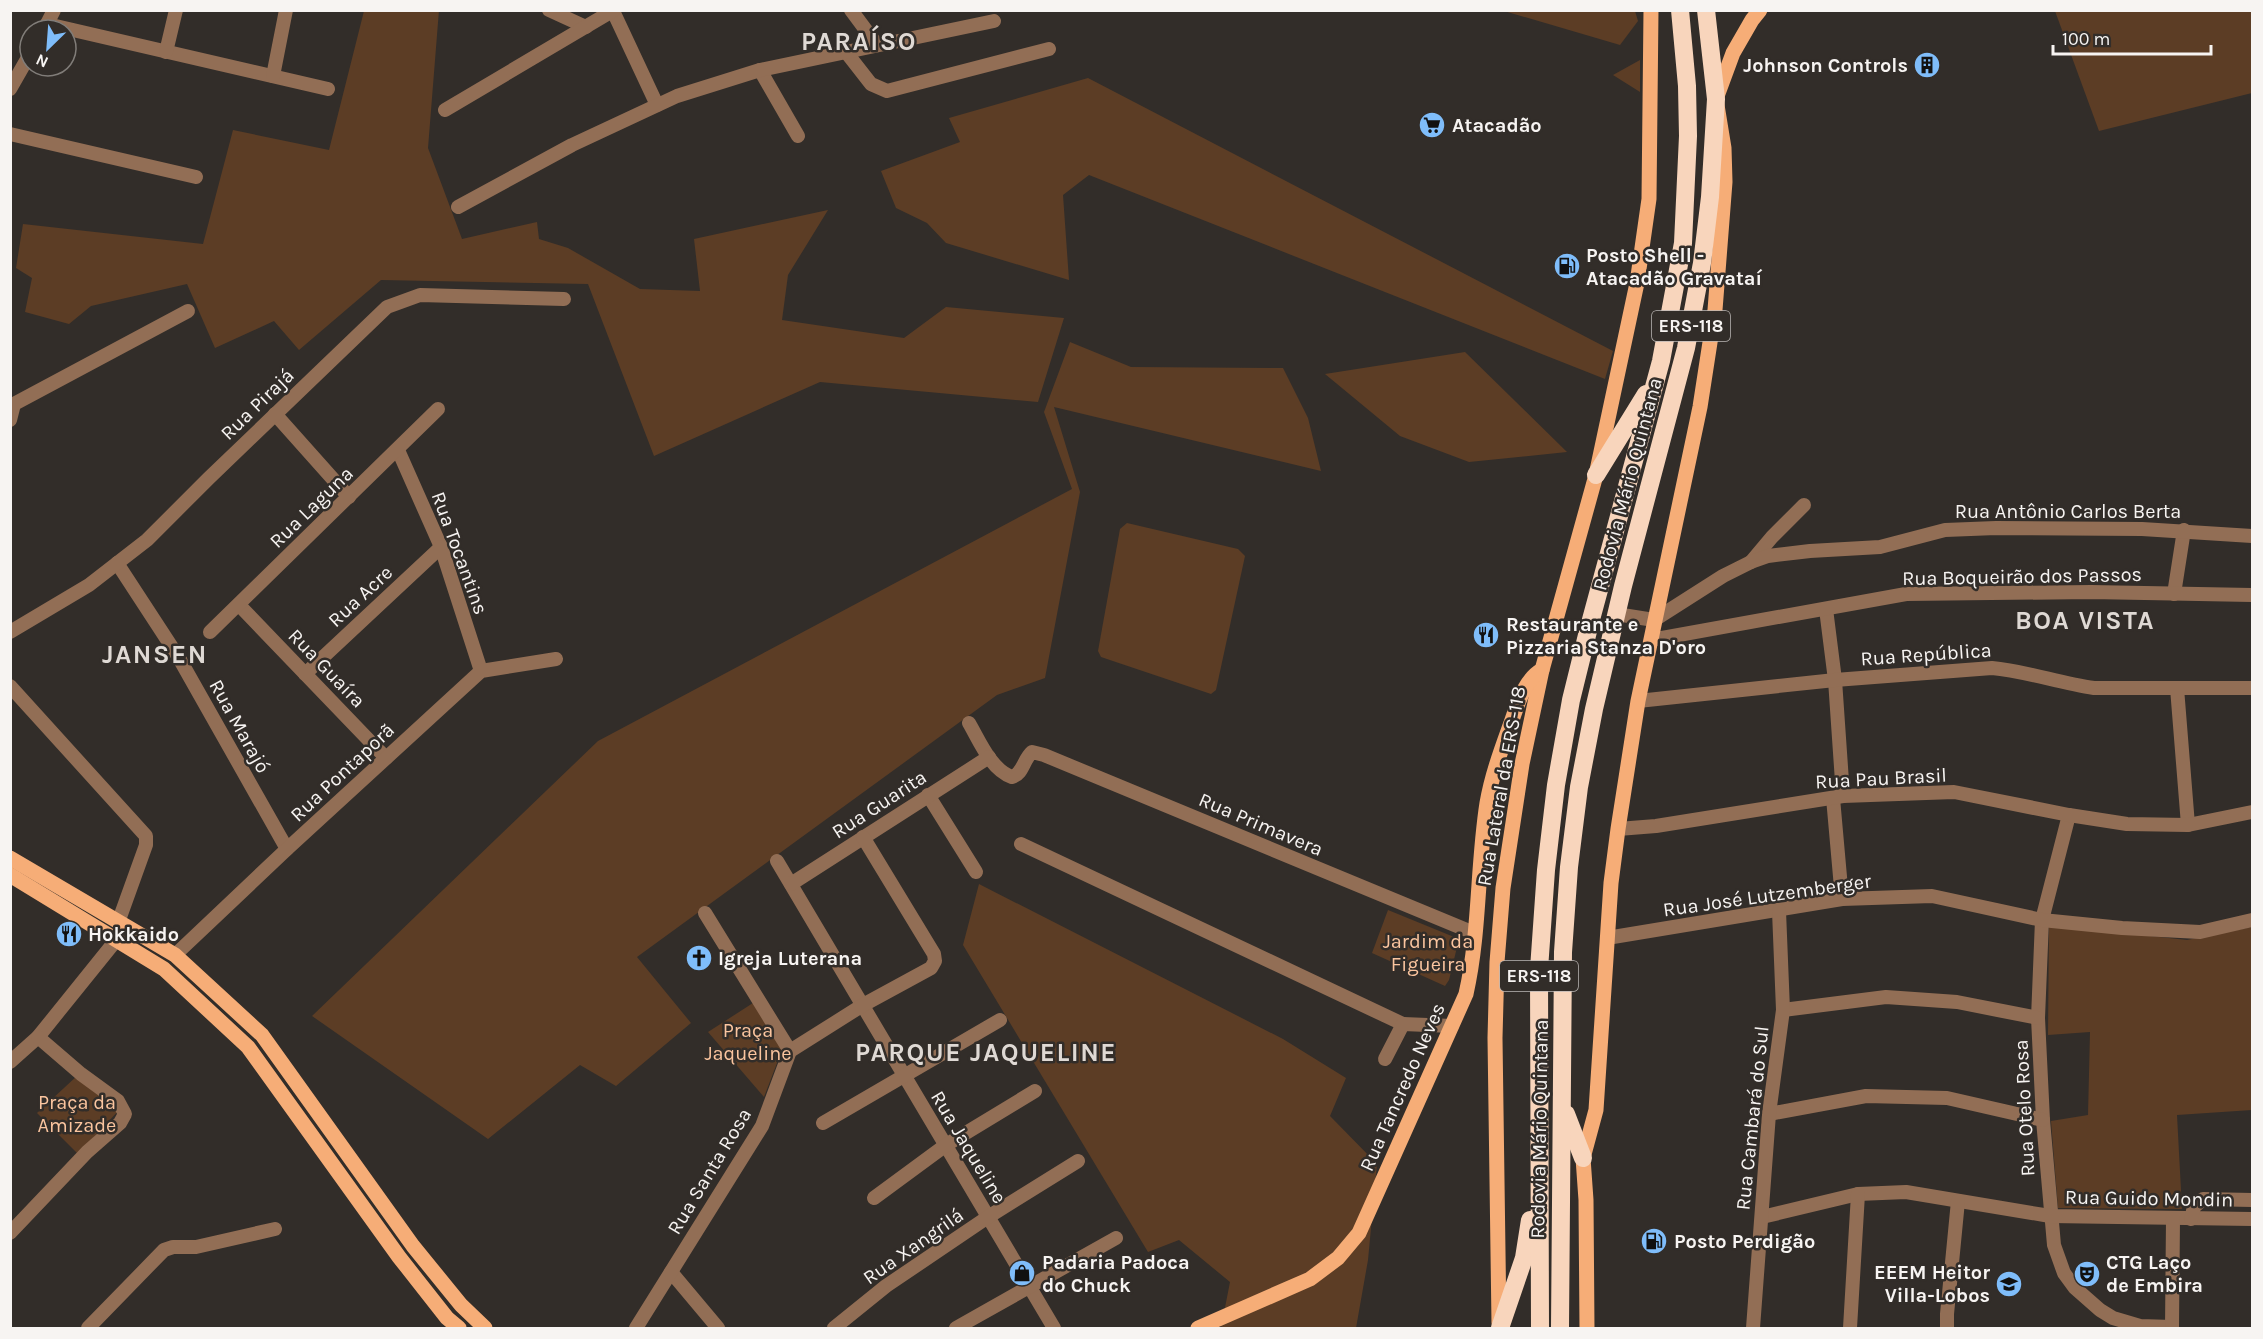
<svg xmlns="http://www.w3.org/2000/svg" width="2263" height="1339" font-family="Karla,sans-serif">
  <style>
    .green { fill: #5c3d25 }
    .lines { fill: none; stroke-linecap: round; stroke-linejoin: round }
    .minor { stroke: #926e55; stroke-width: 14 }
    .major { stroke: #f6ad77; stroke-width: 15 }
    .highway { stroke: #f8d5bc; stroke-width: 18 }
    .labels { text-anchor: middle; stroke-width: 5; stroke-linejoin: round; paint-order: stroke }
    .shield { fill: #322d29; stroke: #bcb8b6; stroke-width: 1.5 }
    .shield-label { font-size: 18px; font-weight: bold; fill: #f7f4f2 }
    .poi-label { font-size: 20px; font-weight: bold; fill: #f7f4f2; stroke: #322d29; text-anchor: start }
    .street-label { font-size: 20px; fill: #f7f4f2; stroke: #322d29 }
    .park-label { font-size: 20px; fill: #fbc59f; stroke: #322d29 }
    .district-label { font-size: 26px; font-weight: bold; letter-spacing: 1.5px; fill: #dfd9d4; stroke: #322d29 }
  </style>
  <rect width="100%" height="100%" fill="#322d29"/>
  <!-- green -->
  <g class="green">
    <polygon points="439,10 428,148 462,239 537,222 539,239 568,248 640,289 700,291 694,239 828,210 788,275 782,320 904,338 946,307 1064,318 1038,402 820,382 654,456 588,284 381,280 299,350 274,321 215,348 187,284 91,306 69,324 25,312 32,278 16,268 23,224 203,244 233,130 329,150 364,11"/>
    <polygon points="1504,11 1635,11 1638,21 1620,45"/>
    <polygon points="2055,11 2252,11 2252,93 2099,131"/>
    <polygon points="1640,60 1640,92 1613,75"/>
    <polygon points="1088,78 1613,351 1605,379 1089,175 1063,195 1069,280 946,243 927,223 896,208 881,171 960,142 949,118"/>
    <polygon points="1070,342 1131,367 1283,368 1308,418 1321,471 1054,407 1080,492 1045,678 997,695 637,957 691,1023 616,1086 580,1065 488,1139 312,1016 598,741 1072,489 1044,412"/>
    <polygon points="1465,352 1567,452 1469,462 1400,436 1325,374"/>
    <polygon points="1127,523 1238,549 1245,556 1216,690 1211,694 1101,657 1098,651 1120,529"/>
    <polygon points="979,884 1283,1039 1346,1078 1330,1116 1377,1164 1368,1260 1356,1328 1221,1328 1230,1282 1179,1240 1148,1252 963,945"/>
    <polygon points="1388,910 1459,939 1449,980 1445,986 1372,953"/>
    <polygon points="2049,925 2187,940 2252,927 2252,1110 2177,1115 2182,1209 2058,1208 2051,1121 2088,1115 2090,1032 2048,1035"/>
    <polygon points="753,1003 782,1050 764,1097 708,1032"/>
    <polygon points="78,1075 121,1108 78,1154 37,1113"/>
  </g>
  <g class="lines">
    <!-- minor -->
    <g class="minor">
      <polyline points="549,10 586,27"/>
      <polyline points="851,10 877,45"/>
      <polyline points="613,11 657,105"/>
      <polyline points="47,24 328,89"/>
      <polyline points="44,30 54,10"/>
      <polyline points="166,52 176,10"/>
      <polyline points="846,52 871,84 887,91 1049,49"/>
      <polyline points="760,70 798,136"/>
      <polyline points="273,76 286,10"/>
      <polyline points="10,89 30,54"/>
      <polyline points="445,110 614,10"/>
      <polyline points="10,134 196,177"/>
      <polyline points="458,207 572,145 677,96 760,70 994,21"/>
      <polyline points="275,414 349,497"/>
      <polyline points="10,420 14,404 188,311"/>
      <polyline points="398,450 441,547 481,671"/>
      <polyline points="1751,562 1772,537 1804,505"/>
      <polyline points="117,563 179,658 287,849"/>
      <polyline points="2174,594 2184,530"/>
      <polyline points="239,605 386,758"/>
      <polyline points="1826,609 1835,680 1843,796"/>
      <polyline points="1616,614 1654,620 1723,576 1751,562 1768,556 1810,551 1880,547 1945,530 1996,528 2142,529 2252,536"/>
      <polyline points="10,632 89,585 147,540 209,478 387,307 420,295 564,299"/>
      <polyline points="210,632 438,409"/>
      <polyline points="1651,640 1906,594 2091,592 2252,595"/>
      <polyline points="305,674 441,547"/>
      <polyline points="10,686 146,836 146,845 119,920"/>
      <polyline points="2177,688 2188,825"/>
      <path d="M1638,701L1835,680L1992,668C2026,671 2059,683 2094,688H2252"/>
      <path d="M969,723C979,740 991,770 1012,777C1023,774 1023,760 1032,752L1044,755L1474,933"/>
      <polyline points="928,795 976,872"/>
      <polyline points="1833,798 1842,899"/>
      <polyline points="2069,815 2042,920 2038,1018 2043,1120 2054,1245 2064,1273 2075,1288 2100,1310 2113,1318 2140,1326 2172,1327"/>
      <polyline points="1618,829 1656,826 1843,796 1954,792 2069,815 2127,824 2188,825 2252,812"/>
      <polyline points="1021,844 1403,1024"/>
      <polyline points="777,861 1054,1328"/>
      <polyline points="791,884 989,757"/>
      <polyline points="705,913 790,1051"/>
      <polyline points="1607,938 1842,899 1932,896 2042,920 2122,928 2200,932 2252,920"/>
      <polyline points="175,955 287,849 481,671 556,659"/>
      <polyline points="1783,1010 1886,997 1957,1002 2038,1018"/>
      <polyline points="1385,1059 1403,1024 1452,1026"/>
      <polyline points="10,1062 38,1037 117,939"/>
      <polyline points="1769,1114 1866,1096 1947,1098 2043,1120"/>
      <polyline points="823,1123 1000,1020"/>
      <polyline points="874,1198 946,1145 1035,1091"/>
      <polyline points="1762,1217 1858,1194 1906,1192 2050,1216 2252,1219"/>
      <polyline points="2191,1219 2194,1207 2203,1199 2252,1200"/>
      <polyline points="10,1233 87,1152 120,1123 125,1114 118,1101 81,1074 38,1037"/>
      <polyline points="671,1272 718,1328"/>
      <polyline points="88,1328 164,1250 173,1247 196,1247 275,1229"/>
      <polyline points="636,1328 762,1126 790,1051 863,1005 931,968 935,961 934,954 863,837"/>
      <polyline points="834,1328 886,1286 988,1217 1078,1161"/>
      <polyline points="956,1328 1116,1238"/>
      <polyline points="1753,1328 1769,1114 1783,1010 1779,911"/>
      <polyline points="1850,1328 1858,1194"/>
      <polyline points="1947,1328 1947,1314 1958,1201"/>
      <polyline points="2172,1328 2173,1219"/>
    </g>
    <!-- major -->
    <g class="major">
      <polyline points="10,858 175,955 262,1035 413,1246 461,1305 485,1328"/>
      <polyline points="10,875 164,969 248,1047 399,1257 447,1318 459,1328"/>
      <polyline points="1499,1323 1495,1038 1497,962 1503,888 1522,764 1542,670 1596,475 1637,283 1649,199 1651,10"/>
      <path d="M1198,1328L1310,1279L1338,1258L1359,1233L1466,994C1480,932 1477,867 1487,803C1492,774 1502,748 1512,720C1518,703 1525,679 1542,670"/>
      <polyline points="1587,1328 1586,1200 1583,1158 1596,1110 1611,883 1618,829 1638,701 1700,407 1715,310 1725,182 1724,148 1716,99 1733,53 1752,20 1760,10"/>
    </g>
    <!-- highway -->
    <g class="highway">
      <polyline points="1596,475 1646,394"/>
      <polyline points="1566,1114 1583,1158"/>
      <polyline points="1500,1328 1524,1258 1530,1220"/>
      <polyline points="1540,1328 1539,969 1546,870 1556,785 1571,700 1589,627 1661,361 1683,243 1688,136 1687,86 1680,10"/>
      <polyline points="1560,1328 1563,952 1569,867 1579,787 1594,709 1623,586 1686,348 1702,263 1710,197 1716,99 1706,10"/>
    </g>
  </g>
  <!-- icons -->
  <defs>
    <symbol id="building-disc" viewBox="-11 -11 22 22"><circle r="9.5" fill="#7fbdfa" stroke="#322d29"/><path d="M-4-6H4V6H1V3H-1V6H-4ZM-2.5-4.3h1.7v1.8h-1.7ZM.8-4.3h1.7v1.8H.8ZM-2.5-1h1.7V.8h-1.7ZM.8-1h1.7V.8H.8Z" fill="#111"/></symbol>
    <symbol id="supermarket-disc" viewBox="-11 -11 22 22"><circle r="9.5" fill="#7fbdfa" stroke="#322d29"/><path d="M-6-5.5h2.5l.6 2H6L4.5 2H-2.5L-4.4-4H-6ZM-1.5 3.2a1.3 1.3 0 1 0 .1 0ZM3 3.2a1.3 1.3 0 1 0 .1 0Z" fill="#111"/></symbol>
    <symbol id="fuel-disc" viewBox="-11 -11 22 22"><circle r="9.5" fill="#7fbdfa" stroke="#322d29"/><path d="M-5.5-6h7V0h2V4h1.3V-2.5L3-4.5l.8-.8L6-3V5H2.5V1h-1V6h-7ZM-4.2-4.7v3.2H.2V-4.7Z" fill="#111"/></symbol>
    <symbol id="restaurant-disc" viewBox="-11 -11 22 22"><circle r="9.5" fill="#7fbdfa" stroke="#322d29"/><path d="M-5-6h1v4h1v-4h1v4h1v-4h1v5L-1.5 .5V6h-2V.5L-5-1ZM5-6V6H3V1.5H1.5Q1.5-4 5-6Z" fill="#111"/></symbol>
    <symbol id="church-disc" viewBox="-11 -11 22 22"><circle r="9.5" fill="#7fbdfa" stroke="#322d29"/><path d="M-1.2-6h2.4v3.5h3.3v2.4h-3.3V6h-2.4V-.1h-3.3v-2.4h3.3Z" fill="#111"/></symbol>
    <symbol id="shop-disc" viewBox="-11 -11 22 22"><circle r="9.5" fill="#7fbdfa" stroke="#322d29"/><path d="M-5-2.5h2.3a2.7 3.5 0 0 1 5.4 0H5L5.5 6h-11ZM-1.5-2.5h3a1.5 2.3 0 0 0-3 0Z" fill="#111"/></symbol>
    <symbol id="theatre-disc" viewBox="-11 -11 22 22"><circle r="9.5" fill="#7fbdfa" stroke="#322d29"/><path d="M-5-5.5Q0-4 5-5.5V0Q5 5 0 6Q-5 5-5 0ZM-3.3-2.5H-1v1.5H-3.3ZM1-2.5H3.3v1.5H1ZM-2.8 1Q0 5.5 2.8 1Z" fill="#111"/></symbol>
    <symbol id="school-disc" viewBox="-11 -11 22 22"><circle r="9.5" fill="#7fbdfa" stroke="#322d29"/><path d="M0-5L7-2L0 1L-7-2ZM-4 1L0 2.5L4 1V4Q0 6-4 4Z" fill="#111"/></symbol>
  </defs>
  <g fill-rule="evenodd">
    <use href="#building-disc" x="1912" y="50" width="30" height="30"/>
    <use href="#supermarket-disc" x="1417" y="110" width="30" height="30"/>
    <use href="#fuel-disc" x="1552" y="251" width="30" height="30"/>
    <use href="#restaurant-disc" x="1471" y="620" width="30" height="30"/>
    <use href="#restaurant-disc" x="54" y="919" width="30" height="30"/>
    <use href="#church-disc" x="684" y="943" width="30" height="30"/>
    <use href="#fuel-disc" x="1639" y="1226" width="30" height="30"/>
    <use href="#shop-disc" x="1007" y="1258" width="30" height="30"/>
    <use href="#theatre-disc" x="2072" y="1259" width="30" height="30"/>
    <use href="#school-disc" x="1994" y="1269" width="30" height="30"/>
  </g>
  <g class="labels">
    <!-- shield labels -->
    <g class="shield">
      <rect x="1652" y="311" width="78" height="30" rx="4.5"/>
      <rect x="1500" y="961" width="78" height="30" rx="4.5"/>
    </g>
    <g class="shield-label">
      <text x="1691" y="332">ERS-118</text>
      <text x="1539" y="982">ERS-118</text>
    </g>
    <!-- poi labels -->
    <g class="poi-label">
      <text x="1908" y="72" text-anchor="end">Johnson Controls</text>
      <text x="1452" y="132">Atacadão</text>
      <text x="1586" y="262">Posto Shell -<tspan x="1586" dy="23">Atacadão Gravataí</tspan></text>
      <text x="1506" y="631">Restaurante e<tspan x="1506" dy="23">Pizzaria Stanza D'oro</tspan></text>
      <text x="88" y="941">Hokkaido</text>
      <text x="718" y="965">Igreja Luterana</text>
      <text x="1674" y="1248">Posto Perdigão</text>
      <text x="1042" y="1269">Padaria Padoca<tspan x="1042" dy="23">do Chuck</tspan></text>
      <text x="2106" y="1269">CTG Laço<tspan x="2106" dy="23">de Embira</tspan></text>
      <text x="1990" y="1279" text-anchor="end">EEEM Heitor<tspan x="1990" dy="23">Villa-Lobos</tspan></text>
    </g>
    <!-- street labels -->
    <g class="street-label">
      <text transform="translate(257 404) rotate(-44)" y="7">Rua Pirajá</text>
      <text transform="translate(1627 484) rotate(-75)" y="7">Rodovia Mário Quintana</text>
      <text transform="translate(311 507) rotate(-44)" y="7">Rua Laguna</text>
      <text x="2068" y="518">Rua Antônio Carlos Berta</text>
      <text transform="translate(460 553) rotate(70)" y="7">Rua Tocantins</text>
      <text transform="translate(2022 576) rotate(-1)" y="7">Rua Boqueirão dos Passos</text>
      <text transform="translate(360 596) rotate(-43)" y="7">Rua Acre</text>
      <text transform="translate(1926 654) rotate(-4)" y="7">Rua República</text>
      <text transform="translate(327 668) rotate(46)" y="7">Rua Guaíra</text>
      <text transform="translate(240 726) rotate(61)" y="7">Rua Marajó</text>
      <text transform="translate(342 772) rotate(-43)" y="7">Rua Pontaporã</text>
      <text transform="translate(1881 778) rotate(-3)" y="7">Rua Pau Brasil</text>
      <text transform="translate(1501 786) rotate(-80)" y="7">Rua Lateral da ERS-118</text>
      <text transform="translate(879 804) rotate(-33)" y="7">Rua Guarita</text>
      <text transform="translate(1261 824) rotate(23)" y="7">Rua Primavera</text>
      <text transform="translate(1767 895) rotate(-8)" y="7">Rua José Lutzemberger</text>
      <text transform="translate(1402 1087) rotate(-66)" y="7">Rua Tancredo Neves</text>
      <text transform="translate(2024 1108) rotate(-93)" y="7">Rua Otelo Rosa</text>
      <text transform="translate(1752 1118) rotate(-84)" y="7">Rua Cambará do Sul</text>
      <text transform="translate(1539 1129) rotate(-89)" y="7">Rodovia Mário Quintana</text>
      <text transform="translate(969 1147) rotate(59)" y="7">Rua Jaqueline</text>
      <text transform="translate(709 1171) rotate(-59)" y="7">Rua Santa Rosa</text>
      <text transform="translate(2149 1198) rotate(1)" y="7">Rua Guido Mondin</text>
      <text transform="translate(913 1246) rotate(-35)" y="7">Rua Xangrilá</text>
    </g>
    <!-- park labels -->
    <g class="park-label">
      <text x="1428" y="948">Jardim da<tspan x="1428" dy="23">Figueira</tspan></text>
      <text x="748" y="1037">Praça<tspan x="748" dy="23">Jaqueline</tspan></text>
      <text x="77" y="1109">Praça da<tspan x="77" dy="23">Amizade</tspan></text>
    </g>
    <!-- district labels -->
    <g class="district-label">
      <text x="859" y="50">PARAÍSO</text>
      <text x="2085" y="629">BOA VISTA</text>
      <text x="155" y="663">JANSEN</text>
      <text x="986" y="1061">PARQUE JAQUELINE</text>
    </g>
  </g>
  <!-- border -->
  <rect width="2263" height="1339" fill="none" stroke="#f7f4f2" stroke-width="24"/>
  <!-- north arrow -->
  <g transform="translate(48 48) rotate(205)"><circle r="28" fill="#322d29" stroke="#817d79" stroke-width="1.5"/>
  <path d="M0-4.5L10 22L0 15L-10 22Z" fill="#7fbdfa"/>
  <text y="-9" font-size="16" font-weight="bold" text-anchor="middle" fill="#f7f4f2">N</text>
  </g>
  <!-- scale -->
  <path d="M2053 45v9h158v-9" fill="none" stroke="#f7f4f2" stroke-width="3"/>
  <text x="2062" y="45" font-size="18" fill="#f7f4f2" stroke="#322d29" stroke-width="4.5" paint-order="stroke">100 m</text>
</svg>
